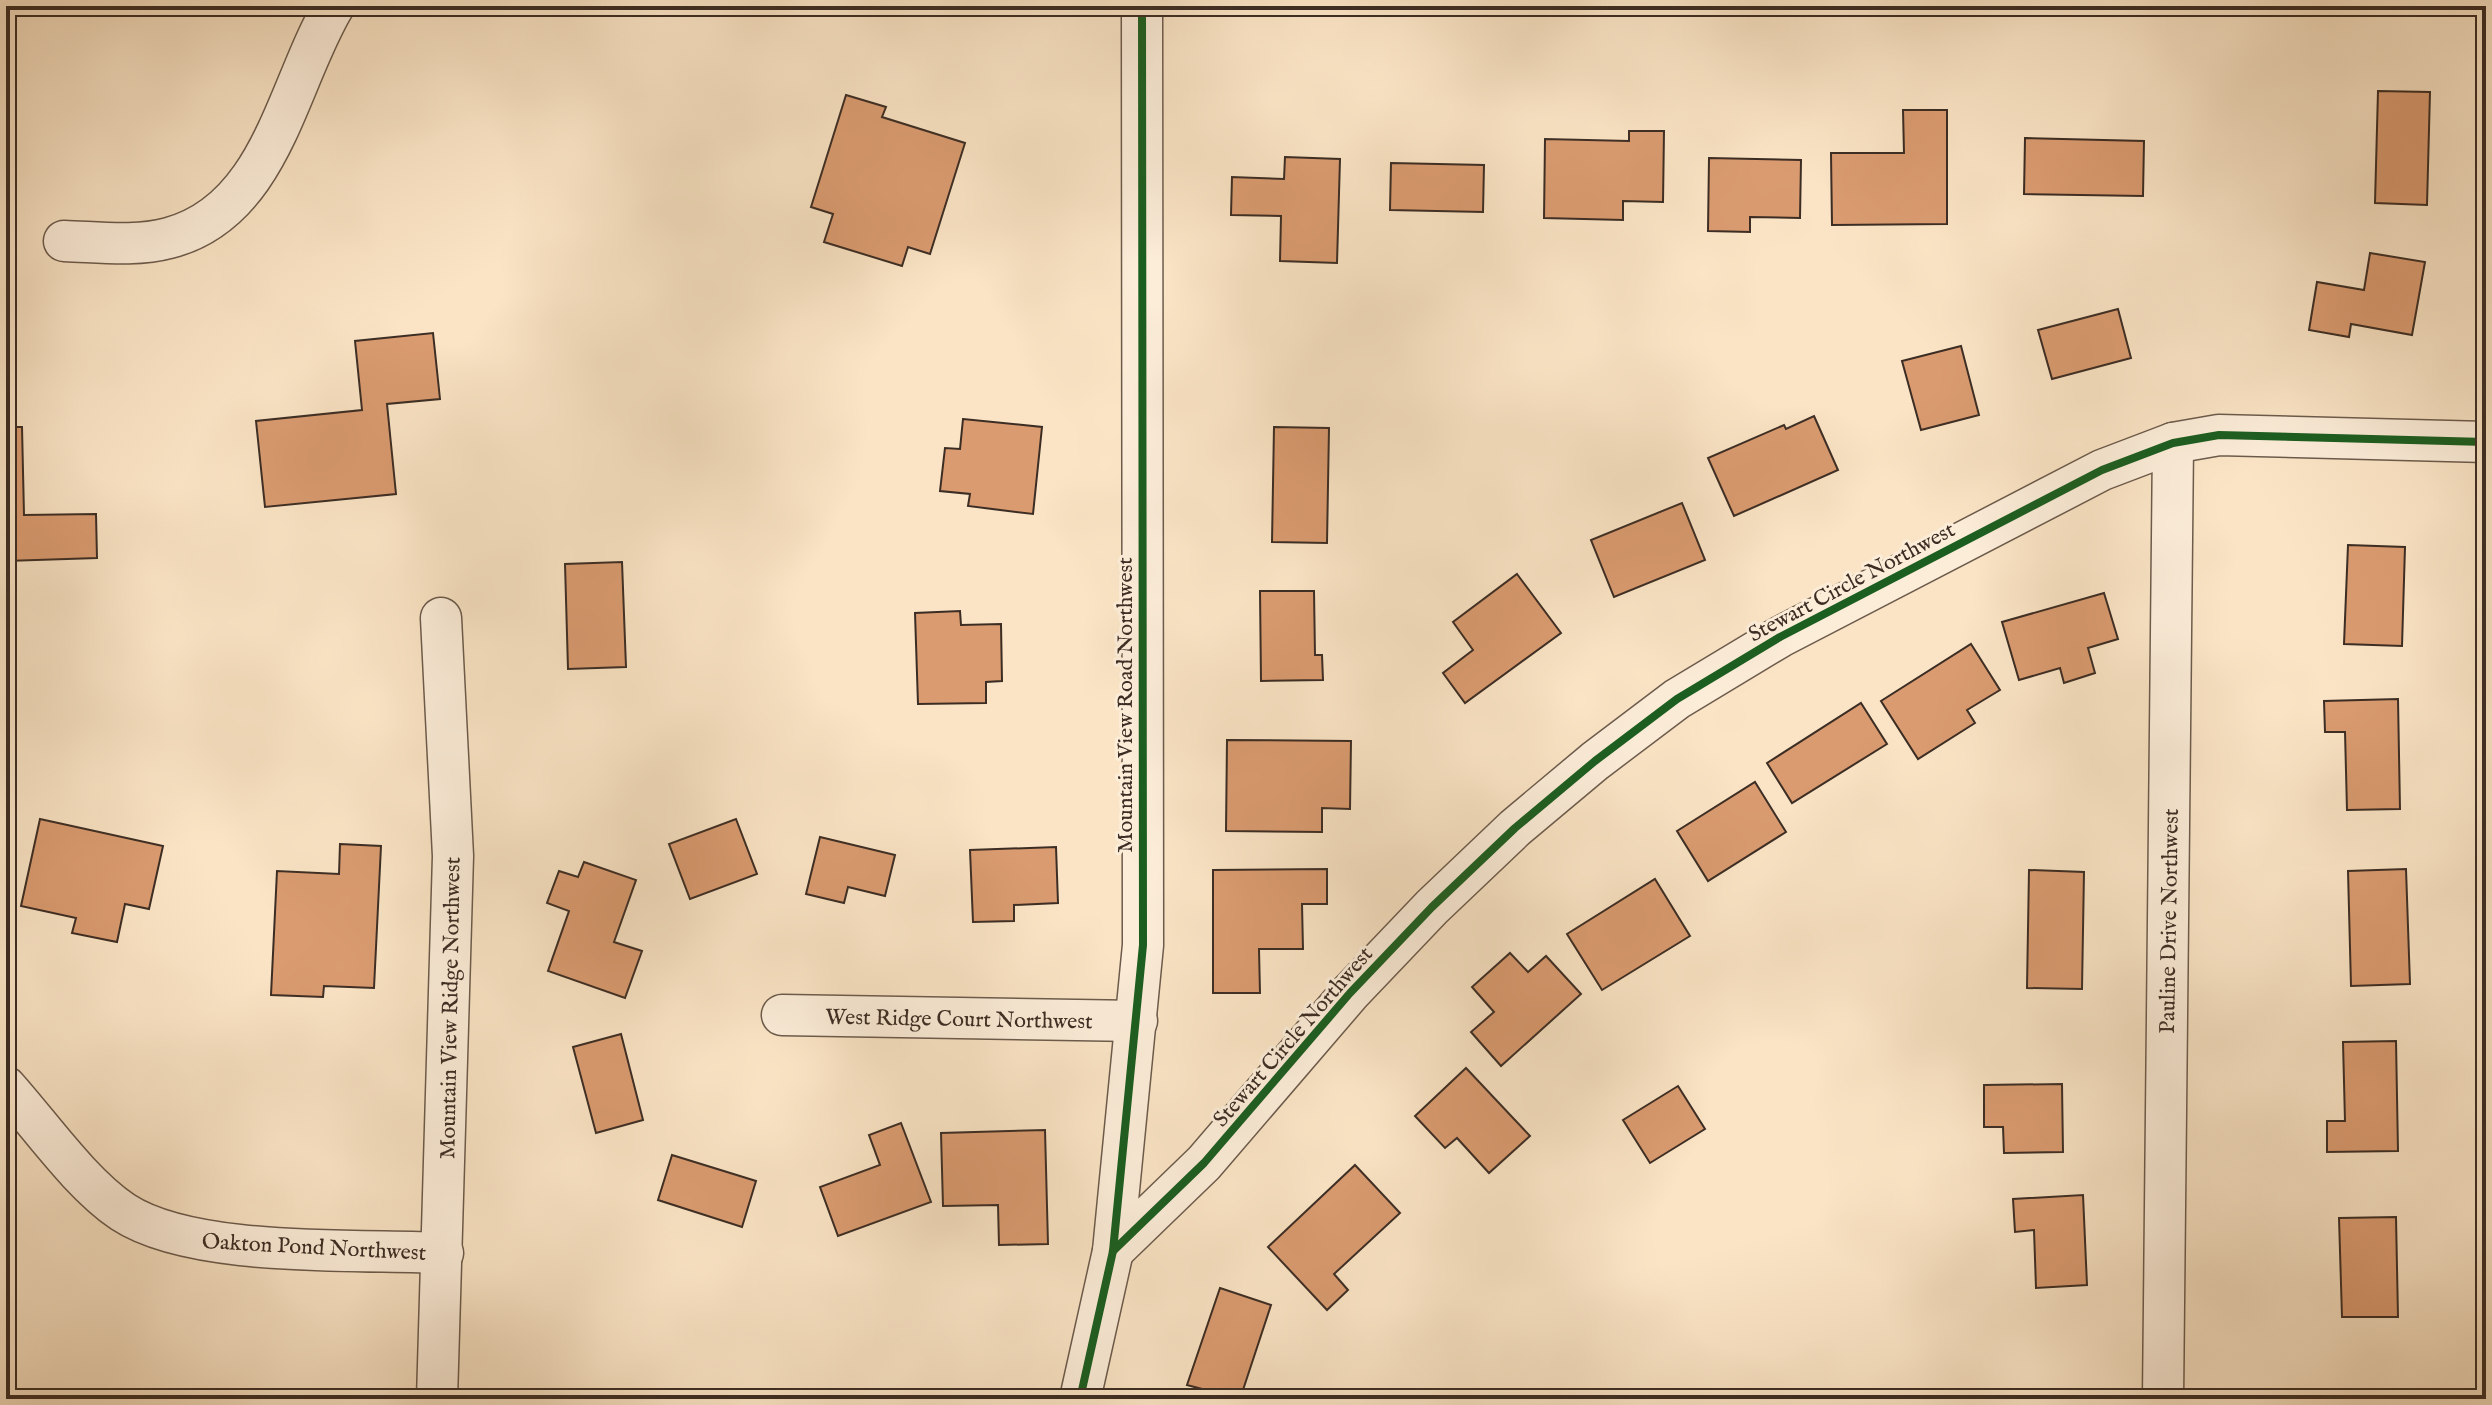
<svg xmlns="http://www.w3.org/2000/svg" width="2492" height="1405" font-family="'IM FELL English',serif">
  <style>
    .building { fill: #da9b70; stroke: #3c2d24; stroke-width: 2 }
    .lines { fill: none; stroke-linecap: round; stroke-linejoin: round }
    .minor-casing { stroke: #6c5b4c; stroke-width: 43 }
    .minor { stroke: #fcedd9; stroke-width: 40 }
    .cycleway-casing { stroke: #fcedd9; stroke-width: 13 }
    .cycleway { stroke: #1b5e20; stroke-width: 8 }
    .labels { text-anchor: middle; stroke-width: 6; stroke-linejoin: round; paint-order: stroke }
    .street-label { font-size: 22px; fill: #3c2d24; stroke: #fcedd9 }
  </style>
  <rect width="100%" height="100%" fill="#fae4c5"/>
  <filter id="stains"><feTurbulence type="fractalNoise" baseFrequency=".0025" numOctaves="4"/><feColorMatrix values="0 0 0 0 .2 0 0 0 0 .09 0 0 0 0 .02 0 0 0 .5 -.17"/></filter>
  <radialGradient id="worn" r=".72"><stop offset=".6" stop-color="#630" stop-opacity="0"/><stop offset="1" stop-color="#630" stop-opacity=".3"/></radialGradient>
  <!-- building -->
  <g class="building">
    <polygon points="2378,91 2430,92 2427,205 2375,203"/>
    <polygon points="846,95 886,107 882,117 965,143 930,254 908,247 902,266 824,242 833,214 811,207"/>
    <polygon points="1903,110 1947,110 1947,224 1832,225 1831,153 1904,153"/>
    <polygon points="1629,131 1664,131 1663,202 1623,201 1623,220 1544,218 1545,139 1629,141"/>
    <polygon points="2025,138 2144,141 2143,196 2024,194"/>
    <polygon points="1285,157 1340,159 1337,263 1280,261 1281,216 1231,215 1232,177 1284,179"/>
    <polygon points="1709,158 1801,160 1800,218 1750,217 1750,232 1708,231"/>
    <polygon points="1391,163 1484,165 1483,212 1390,210"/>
    <polygon points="2370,253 2425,262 2412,335 2351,324 2349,337 2309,330 2317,282 2364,290"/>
    <polygon points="2118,309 2131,358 2052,379 2038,330"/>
    <polygon points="433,333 440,399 387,404 396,494 265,507 256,421 362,410 355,341"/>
    <polygon points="1961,346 1979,415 1921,430 1902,361"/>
    <polygon points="1814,416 1838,470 1734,516 1708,458 1784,425 1786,429"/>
    <polygon points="963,419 1042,427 1033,514 968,506 970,494 940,491 945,448 960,449"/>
    <polygon points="6,427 22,427 24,515 96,514 97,558 6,561"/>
    <polygon points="1274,427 1329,428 1327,543 1272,542"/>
    <polygon points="1682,503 1705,560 1614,597 1591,540"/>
    <polygon points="2348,545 2405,547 2402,646 2344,644"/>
    <polygon points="622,562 626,667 568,669 565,564"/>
    <polygon points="1517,574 1561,633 1465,703 1443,673 1473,650 1453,622"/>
    <polygon points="1260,591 1314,591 1315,655 1322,655 1323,680 1261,681"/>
    <polygon points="2104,593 2118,639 2088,648 2095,673 2064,683 2060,668 2019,680 2002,622"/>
    <polygon points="960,611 961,625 1001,624 1002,681 986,682 986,703 918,704 915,613"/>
    <polygon points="1971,644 2000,690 1967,710 1975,723 1918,759 1881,701"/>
    <polygon points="2398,699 2400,809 2347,810 2345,732 2325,732 2324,701"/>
    <polygon points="1861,703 1887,744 1792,803 1767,763"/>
    <polygon points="1227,740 1351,741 1350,809 1322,808 1322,832 1226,831"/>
    <polygon points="1755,782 1786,832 1708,881 1677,831"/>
    <polygon points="40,819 163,846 149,909 125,904 117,942 72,933 76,918 21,906"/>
    <polygon points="736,819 757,874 690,899 669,844"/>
    <polygon points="820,837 895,855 885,896 848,887 844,903 806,894"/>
    <polygon points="340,844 381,846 374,988 324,986 323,997 271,995 277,871 339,874"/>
    <polygon points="1056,847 1058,903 1014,905 1014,921 973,922 970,850"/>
    <polygon points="584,862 636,880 614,942 642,951 625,998 548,971 569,911 547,903 559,871 578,877"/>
    <polygon points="1327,869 1327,904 1302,904 1303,949 1259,949 1260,993 1213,993 1213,870"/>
    <polygon points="2406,869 2410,984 2351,986 2348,871"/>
    <polygon points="2029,870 2084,872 2082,989 2027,988"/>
    <polygon points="1655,879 1690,936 1602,990 1567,934"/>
    <polygon points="1510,953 1528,972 1546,956 1581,994 1501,1066 1471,1032 1494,1012 1472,987"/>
    <polygon points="621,1034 643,1120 596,1133 573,1047"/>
    <polygon points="2396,1041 2398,1151 2327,1152 2327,1121 2345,1121 2343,1042"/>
    <polygon points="1466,1068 1530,1136 1489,1173 1457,1138 1445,1148 1415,1116"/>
    <polygon points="2062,1084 2063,1152 2004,1153 2003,1127 1984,1127 1984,1085"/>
    <polygon points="1678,1086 1705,1129 1650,1163 1623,1120"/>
    <polygon points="901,1123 931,1202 838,1236 820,1187 880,1165 869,1135"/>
    <polygon points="1045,1130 1048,1244 999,1245 998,1205 943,1206 941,1133"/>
    <polygon points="672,1155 756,1181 742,1227 658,1200"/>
    <polygon points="1355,1165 1400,1213 1334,1274 1348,1290 1327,1310 1268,1247"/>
    <polygon points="2083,1195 2087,1285 2036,1288 2034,1230 2015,1232 2013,1199"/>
    <polygon points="2396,1217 2398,1317 2342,1317 2339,1218"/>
    <polygon points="1220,1288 1271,1305 1240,1399 1187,1385"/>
  </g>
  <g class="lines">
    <defs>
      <g id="minor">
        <path d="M64,241C98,242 136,247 169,238C272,211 287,84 334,6"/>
        <polyline points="782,1015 1137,1021"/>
        <path d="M6,1087C41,1126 80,1183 123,1212C193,1258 357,1249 443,1253"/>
        <polyline points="1113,1251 1204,1163 1350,993 1432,907 1515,828 1595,761 1677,699 1780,637 2102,470 2173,443 2219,435 2486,442"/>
        <polyline points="437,1399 453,856 441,618"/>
        <polyline points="1080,1399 1113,1251 1143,945 1142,6"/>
        <polyline points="2163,1399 2173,443"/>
      </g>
    </defs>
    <!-- minor casing -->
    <use href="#minor" class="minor-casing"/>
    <!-- minor -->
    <use href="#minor" class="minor"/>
    <defs>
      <g id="cycleway">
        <polyline points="1113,1251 1204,1163 1350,993 1432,907 1515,828 1595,761 1677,699 1780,637 2102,470 2173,443 2219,435 2486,442"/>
        <polyline points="1080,1399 1113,1251 1143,945 1142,6"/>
      </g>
    </defs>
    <!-- cycleway casing -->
    <use href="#cycleway" class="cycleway-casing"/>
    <!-- cycleway -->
    <use href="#cycleway" class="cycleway"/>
  </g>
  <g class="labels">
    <!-- street labels -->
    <g class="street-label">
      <text transform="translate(1851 581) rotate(-28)" y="8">Stewart Circle Northwest</text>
      <text transform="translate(1124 705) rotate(-90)" y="8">Mountain View Road Northwest</text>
      <text transform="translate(2168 921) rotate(-89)" y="8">Pauline Drive Northwest</text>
      <text transform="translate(449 1008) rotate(-89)" y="8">Mountain View Ridge Northwest</text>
      <text transform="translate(959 1018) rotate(1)" y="8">West Ridge Court Northwest</text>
      <text transform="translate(1292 1036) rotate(-49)" y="8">Stewart Circle Northwest</text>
      <text transform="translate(314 1246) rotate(3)" y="8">Oakton Pond Northwest</text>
    </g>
  </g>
  <!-- margin -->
  <rect width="2492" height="1405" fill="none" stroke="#fae4c5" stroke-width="32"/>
  <rect x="8" y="8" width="2476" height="1389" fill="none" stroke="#3c2d24" stroke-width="4"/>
  <rect x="16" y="16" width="2460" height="1373" fill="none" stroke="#3c2d24" stroke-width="2"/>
  <rect width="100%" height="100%" filter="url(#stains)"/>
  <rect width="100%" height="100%" fill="url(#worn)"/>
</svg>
